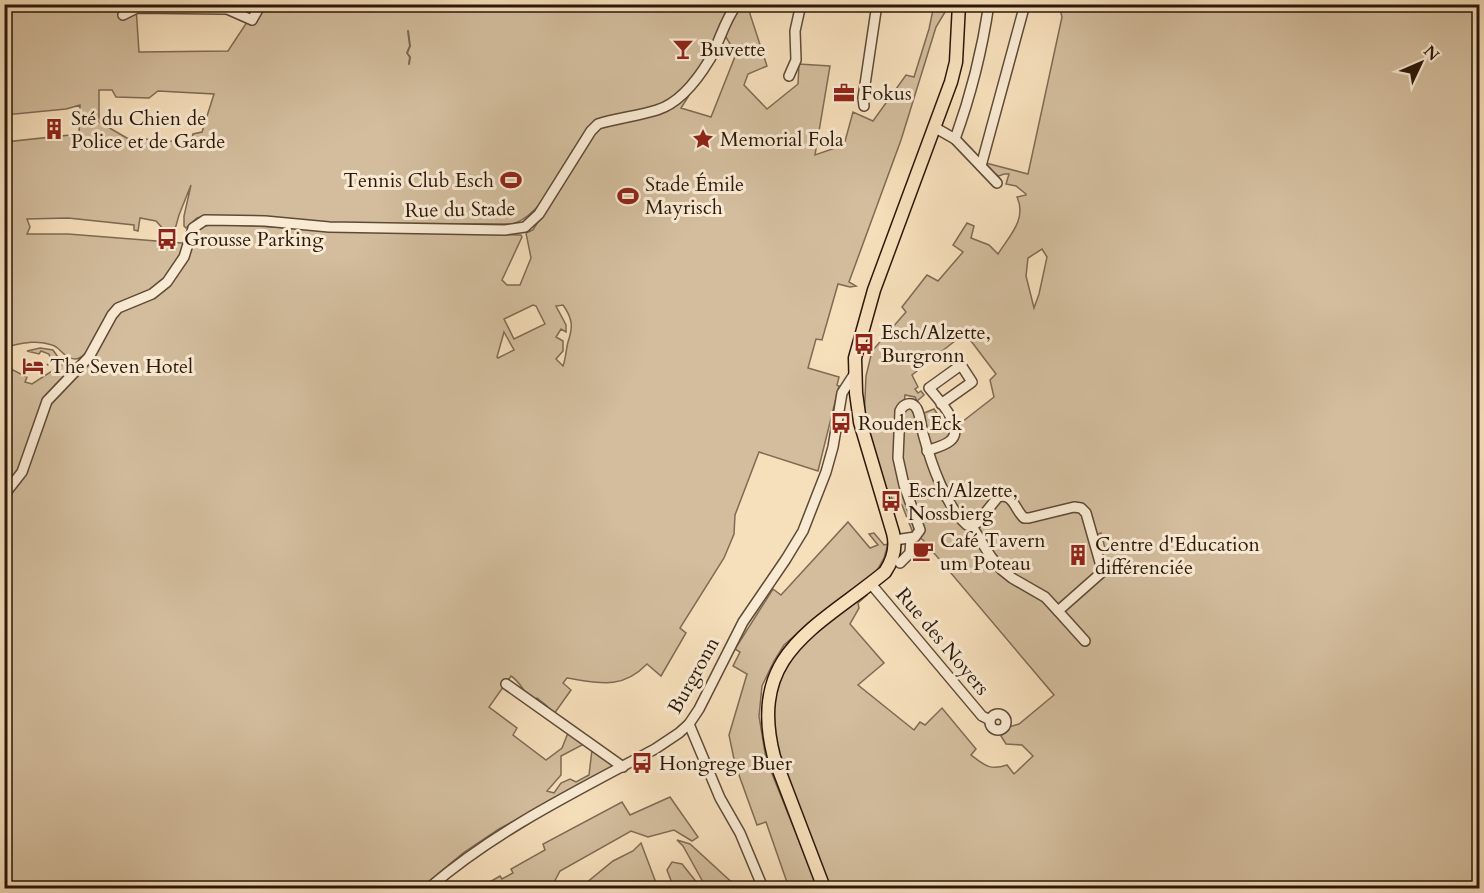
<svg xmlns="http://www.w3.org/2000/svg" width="1484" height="893" font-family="Cardo,serif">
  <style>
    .green { fill: #d3bd9d; stroke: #7f6a54; stroke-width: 1.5; fill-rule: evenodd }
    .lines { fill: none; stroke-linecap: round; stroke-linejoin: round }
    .stream { stroke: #7b6750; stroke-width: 2 }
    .minor-casing { stroke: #5e4a36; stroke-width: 12 }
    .major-casing { stroke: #2b180a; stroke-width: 15 }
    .minor { stroke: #f9ead3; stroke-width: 9 }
    .major { stroke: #f6dfbb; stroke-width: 12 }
    .labels { text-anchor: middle; stroke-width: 6; stroke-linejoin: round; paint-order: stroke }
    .poi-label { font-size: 20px; fill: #2b180a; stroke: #f9ead3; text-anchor: start }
    .street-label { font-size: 20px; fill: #2b180a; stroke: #f9ead3 }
  </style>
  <rect width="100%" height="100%" fill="#f6dfbb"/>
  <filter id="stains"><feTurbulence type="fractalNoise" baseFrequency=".00333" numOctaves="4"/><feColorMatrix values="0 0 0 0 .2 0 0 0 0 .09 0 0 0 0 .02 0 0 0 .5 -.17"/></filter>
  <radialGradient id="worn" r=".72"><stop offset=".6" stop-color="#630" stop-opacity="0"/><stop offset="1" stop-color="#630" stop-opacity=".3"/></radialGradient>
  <!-- green -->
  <g class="green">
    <path d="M5,5H172L136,7L139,52L228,51L247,22L251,23L265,5H751L750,14L767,66L748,74L744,85L767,109L798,84L799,64L830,66L815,155L844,145L853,112L873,121L906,75L914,77L929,29L934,5H954V7H948L936,27L901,140L849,282L856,286L850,287L838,284L822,340L816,339L808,368L839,377L837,385L839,386L818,471L759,452L735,515L734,534L724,558L680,628L686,633L661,676L647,664C622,690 599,683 567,678L563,683L571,690L554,714L547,709V706L537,698L534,701C524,694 521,682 511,676L489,707L517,728L513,735L546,760L562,748L568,733L584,744L561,756V775L547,791L554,793L561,783L570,779L576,782L589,775L592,750L615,766L499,829L463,853L421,888H5L4,495L16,482L9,477L5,483V366L27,377L25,382L32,384L66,362L78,368L94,350L107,324L101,325C96,336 85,369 67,356C61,353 59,347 52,345C36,339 20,344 5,347V142L79,134L80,105L66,109L5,115ZM723,32L736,54L711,117L681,108C698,83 709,58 723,32ZM99,90H112L116,97L149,98L158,91L214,94L202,132L193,134L191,143L134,138L132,141L99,122ZM669,106L668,111L600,126L592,134L533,230L526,233L531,258L520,285H507L502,280L522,237L521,235L328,230L216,224L205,226L198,231L186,258L176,274L174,273L184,245L182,243L68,234H27L30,227L27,219L68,218L134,225V230L138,231L140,218L156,221L166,232L174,233L179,215L191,185L184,216V226L186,228L197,218L205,216L265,217L322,223L513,224C542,214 558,175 573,150L577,153L591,131L598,124ZM533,305L536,306L545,324L514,339L504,319ZM563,305C573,319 573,327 568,342C566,349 566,358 563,366L556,359L563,351V341L556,337L561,329L566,332V325L556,306ZM504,332L514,350L498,358L497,357Z"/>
    <path d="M1059,5H1479V888H830L776,746L773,700L784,667L794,651L866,592L867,595L858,603L859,608L850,624L884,663L858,685L914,730L920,722L925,725L942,708L976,749L971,755C984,765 990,771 1007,765L1014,774L1033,756L1022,745L1006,744L1001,736L1009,727L1019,724L1054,695L923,540L913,533L902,505L892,499L890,492L884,486L864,419L866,376L872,351L906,312L902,307L927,275L938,281L963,252L953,245L967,223L974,226L971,238L989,245L998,254C1010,235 1027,219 1017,197L1026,195V194L1016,186L1006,184L1009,174H1004L999,176C994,174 987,169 986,163L1028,174L1062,17ZM1042,249L1047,257L1039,294L1034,308L1026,276L1028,258ZM965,333L996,374L990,380L994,397L962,422L954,436L927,450L912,404L904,405L905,395L915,397L917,401L924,395L921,391L918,393L915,389L918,387L912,375ZM1101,533L1106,552L1099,554L1093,536Z"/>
    <polygon points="40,348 53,350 60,360 47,365 51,361 49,354 41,351 39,354 27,351"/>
    <polygon points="934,409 943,422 948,419 952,428 947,440 935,445 929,442 924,413"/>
    <polygon points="848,522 870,548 878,545 869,534 874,533 884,545 888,544 884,558 875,574 809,623 784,645 774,661 762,686 759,716 766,759 818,888 789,888 766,822 757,825 735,764 729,735 747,674 733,666 740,652 735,649 773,589 781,595"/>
    <polygon points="670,797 698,837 692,841 674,830 648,837 631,831 560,871 551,888 479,888 500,876 502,879 513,873 511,869 545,850 543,844 622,802 630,815"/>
    <polygon points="677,840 690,844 738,888 658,888 672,883 667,870 672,862 682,864 698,884 703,882 683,846"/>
    <polygon points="641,843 658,888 580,888 613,861 633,851"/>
  </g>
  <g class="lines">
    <!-- stream -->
    <polyline class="stream" points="408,31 410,46 407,53 410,57 409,64"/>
    <defs>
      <g id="minor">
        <polyline points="123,15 137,8 227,9 252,20 261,4"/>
        <polyline points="789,76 796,60 795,31 801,4"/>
        <polyline points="864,106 863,98 877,4"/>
        <polyline points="934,127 955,139 997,183"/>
        <path d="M955,139C971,95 982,51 989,4"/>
        <polyline points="981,166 1025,4"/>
        <path d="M927,451C934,448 944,446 950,441C966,428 938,399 929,388L961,365L972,382L941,404"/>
        <path d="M4,495L22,472L47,401L89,357L112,315L118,308L152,294L167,282L184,257L193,228L205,220L265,221L329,227L505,230L525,227L539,214L591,131L598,124C617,118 638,116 657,110C680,103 698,79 710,59C720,41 724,21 737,4"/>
        <polyline points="971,525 991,557 1002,570 1012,578 1045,597 1058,611"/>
        <path d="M895,540L915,537L920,530L904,485L898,458L900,411C903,404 912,400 917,409C921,417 921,428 924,437C931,463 946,507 967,525L977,523L998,497C1013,492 1015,510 1024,518H1029L1074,507L1081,508L1086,513L1101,566V573L1058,611L1085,641"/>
        <polyline points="900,563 910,553 911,538"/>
        <polyline points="871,584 982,716 990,720"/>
        <polyline points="506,684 623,767"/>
        <circle cx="998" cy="722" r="8"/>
        <polyline points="689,724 720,798 740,833 763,888"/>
        <path d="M429,888C496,830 577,791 655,749L679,733L689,724L699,709L743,622L786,559L803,531L826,472L833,447L842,393L855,373"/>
      </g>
      <path id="major" d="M824,888L774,757C747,653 817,628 885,572C893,560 897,548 893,533L860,422L856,393L855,358L874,290L951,82L956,62L959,4"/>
    </defs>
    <!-- minor casing -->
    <use href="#minor" class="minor-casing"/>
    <!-- major casing -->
    <use href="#major" class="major-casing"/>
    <!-- minor -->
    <use href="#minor" class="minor"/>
    <!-- major -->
    <use href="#major" class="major"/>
  </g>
  <!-- icons -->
  <defs>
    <symbol id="bar-bare" viewBox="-9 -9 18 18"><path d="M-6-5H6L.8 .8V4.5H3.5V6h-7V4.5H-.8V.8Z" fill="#8f2418" stroke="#f9ead3" stroke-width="2.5" paint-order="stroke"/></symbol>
    <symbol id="office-bare" viewBox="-9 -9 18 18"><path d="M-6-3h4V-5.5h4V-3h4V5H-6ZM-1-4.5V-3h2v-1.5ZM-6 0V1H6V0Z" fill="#8f2418" stroke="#f9ead3" stroke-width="2.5" paint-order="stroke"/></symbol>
    <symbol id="building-bare" viewBox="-9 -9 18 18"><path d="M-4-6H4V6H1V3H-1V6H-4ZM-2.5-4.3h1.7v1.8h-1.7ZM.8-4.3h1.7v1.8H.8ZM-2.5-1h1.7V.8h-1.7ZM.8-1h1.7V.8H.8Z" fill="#8f2418" stroke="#f9ead3" stroke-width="2.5" paint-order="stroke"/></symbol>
    <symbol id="sight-bare" viewBox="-9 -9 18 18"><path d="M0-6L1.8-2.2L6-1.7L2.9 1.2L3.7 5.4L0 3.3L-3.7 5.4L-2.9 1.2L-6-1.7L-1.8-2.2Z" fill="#8f2418" stroke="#f9ead3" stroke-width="2.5" paint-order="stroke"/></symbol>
    <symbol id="stadium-bare" viewBox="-9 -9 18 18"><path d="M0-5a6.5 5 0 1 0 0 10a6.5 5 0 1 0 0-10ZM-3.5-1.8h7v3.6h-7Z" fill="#8f2418" stroke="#f9ead3" stroke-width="2.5" paint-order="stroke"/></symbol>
    <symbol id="bus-bare" viewBox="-9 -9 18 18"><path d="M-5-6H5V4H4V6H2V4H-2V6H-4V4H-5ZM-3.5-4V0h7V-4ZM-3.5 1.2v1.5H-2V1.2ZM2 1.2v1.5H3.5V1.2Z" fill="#8f2418" stroke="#f9ead3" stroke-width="2.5" paint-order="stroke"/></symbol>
    <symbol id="hotel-bare" viewBox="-9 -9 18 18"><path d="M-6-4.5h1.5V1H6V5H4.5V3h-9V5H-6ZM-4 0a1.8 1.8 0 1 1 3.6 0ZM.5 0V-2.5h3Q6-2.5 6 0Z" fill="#8f2418" stroke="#f9ead3" stroke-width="2.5" paint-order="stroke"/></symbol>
    <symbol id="cafe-bare" viewBox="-9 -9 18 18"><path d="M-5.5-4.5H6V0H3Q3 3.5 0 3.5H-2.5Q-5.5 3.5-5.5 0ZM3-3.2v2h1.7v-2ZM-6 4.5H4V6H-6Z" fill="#8f2418" stroke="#f9ead3" stroke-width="2.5" paint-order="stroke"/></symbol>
  </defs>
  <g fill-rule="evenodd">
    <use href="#bar-bare" x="668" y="34" width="30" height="30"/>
    <use href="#office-bare" x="829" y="78" width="30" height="30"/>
    <use href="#building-bare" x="39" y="114" width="30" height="30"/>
    <use href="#sight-bare" x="688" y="124" width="30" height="30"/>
    <use href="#stadium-bare" x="496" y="165" width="30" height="30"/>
    <use href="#stadium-bare" x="613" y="181" width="30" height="30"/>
    <use href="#bus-bare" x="152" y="224" width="30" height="30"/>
    <use href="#bus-bare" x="849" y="329" width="30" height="30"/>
    <use href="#hotel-bare" x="18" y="351" width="30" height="30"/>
    <use href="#bus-bare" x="826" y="408" width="30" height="30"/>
    <use href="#bus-bare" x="876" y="486" width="30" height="30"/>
    <use href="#cafe-bare" x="908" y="536" width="30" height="30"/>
    <use href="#building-bare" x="1063" y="540" width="30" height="30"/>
    <use href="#bus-bare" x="627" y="748" width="30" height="30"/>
  </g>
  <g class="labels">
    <!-- poi labels -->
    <g class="poi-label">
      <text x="700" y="56">Buvette</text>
      <text x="861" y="100">Fokus</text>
      <text x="71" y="125">Sté du Chien de<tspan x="71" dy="23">Police et de Garde</tspan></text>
      <text x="720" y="146">Memorial Fola</text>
      <text x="494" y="187" text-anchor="end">Tennis Club Esch</text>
      <text x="645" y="191">Stade Émile<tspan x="645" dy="23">Mayrisch</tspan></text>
      <text x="184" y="246">Grousse Parking</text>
      <text x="881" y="339">Esch/Alzette,<tspan x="881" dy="23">Burgronn</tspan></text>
      <text x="50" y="373">The Seven Hotel</text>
      <text x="858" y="430">Rouden Eck</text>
      <text x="908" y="497">Esch/Alzette,<tspan x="908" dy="23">Nossbierg</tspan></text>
      <text x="940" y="547">Café Tavern<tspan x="940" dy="23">um Poteau</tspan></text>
      <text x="1095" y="551">Centre d'Education<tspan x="1095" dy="23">différenciée</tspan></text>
      <text x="659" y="770">Hongrege Buer</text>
    </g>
    <!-- street labels -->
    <g class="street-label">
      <text transform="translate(460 209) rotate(-1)" y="7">Rue du Stade</text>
      <text transform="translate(943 641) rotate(50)" y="7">Rue des Noyers</text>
      <text transform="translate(693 675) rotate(-61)" y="7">Burgronn</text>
    </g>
  </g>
  <!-- margin -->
  <rect width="1484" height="893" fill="none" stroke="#f6dfbb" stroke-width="24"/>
  <rect x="6" y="6" width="1472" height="881" fill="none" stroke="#2b180a" stroke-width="3"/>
  <rect x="12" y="12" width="1460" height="869" fill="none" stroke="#2b180a" stroke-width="1.5"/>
  <!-- north arrow -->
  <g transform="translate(1421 63) rotate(46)" stroke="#f9ead3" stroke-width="4.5" paint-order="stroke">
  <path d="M0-4.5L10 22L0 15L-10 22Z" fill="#2b180a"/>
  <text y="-9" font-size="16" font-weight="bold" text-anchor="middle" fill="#2b180a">N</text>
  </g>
  <rect width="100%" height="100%" filter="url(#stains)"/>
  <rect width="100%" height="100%" fill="url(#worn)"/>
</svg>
